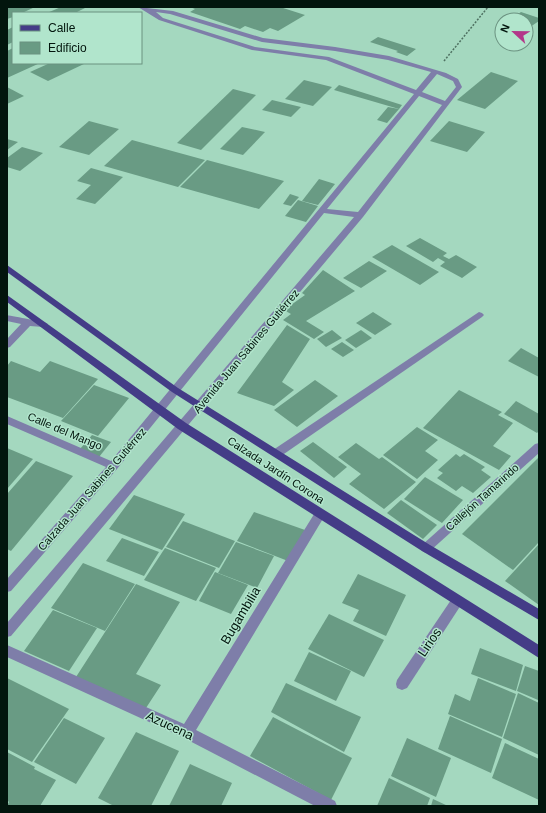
<svg xmlns="http://www.w3.org/2000/svg" width="546" height="813" font-family="Helvetica,sans-serif">
  <style>
    .building { fill: #699b84 }
    .lines { fill: none; stroke-linecap: round; stroke-linejoin: round }
    .path { stroke: #4e7161; stroke-width: 1.5; stroke-dasharray: 2 1.5; stroke-linecap: butt }
    .minor { fill: #7e7ea9; fill-rule: evenodd }
    .major { fill: #443c87; fill-rule: evenodd }
    .labels { text-anchor: middle; stroke-width: 3; stroke-linejoin: round; paint-order: stroke }
    .street-label { font-size: 11px; fill: #02150d; stroke: #b1e5cc }
    .near-street-label { font-size: 13px; fill: #02150d; stroke: #b1e5cc }
  </style>
  <rect width="100%" height="100%" fill="#a4d8bf"/>
  <!-- building -->
  <g class="building">
    <polygon points="7,7 35,7 22,13 13,13 13,17 7,19"/>
    <polygon points="61,7 81,7 85,8 75,13 47,13"/>
    <polygon points="190,7 280,7 305,15 278,31 270,28 263,32 245,26 240,29 190,12 195,9"/>
    <polygon points="521,12 539,18 539,21 530,27 526,26 526,20 510,20"/>
    <polygon points="13,27 13,42 7,45 7,30"/>
    <polygon points="378,37 416,49 407,56 396,52 398,51 370,42"/>
    <polygon points="13,48 13,63 40,63 7,78 7,51"/>
    <polygon points="50,63 86,63 48,81 30,72"/>
    <polygon points="491,72 518,81 485,109 457,100"/>
    <polygon points="304,80 332,87 313,106 285,99"/>
    <polygon points="339,85 402,105 399,109 334,90"/>
    <polygon points="7,87 24,96 7,104"/>
    <polygon points="233,89 256,95 201,150 177,143"/>
    <polygon points="272,100 301,107 291,117 262,110"/>
    <polygon points="388,107 399,109 387,123 377,120"/>
    <polygon points="89,121 119,129 89,155 59,147"/>
    <polygon points="449,121 485,132 467,152 430,141"/>
    <polygon points="242,127 265,132 243,155 220,149"/>
    <polygon points="7,139 18,142 7,150"/>
    <polygon points="132,140 205,160 178,187 104,166"/>
    <polygon points="22,147 43,153 20,171 7,167 7,158"/>
    <polygon points="207,160 284,181 259,209 180,187"/>
    <polygon points="91,168 123,177 95,204 76,199 91,185 77,181"/>
    <polygon points="319,179 335,184 318,205 302,201"/>
    <polygon points="290,194 299,197 291,206 283,204"/>
    <polygon points="298,200 318,206 306,222 285,216"/>
    <polygon points="420,238 447,253 443,256 449,259 456,255 477,267 462,278 440,266 445,262 438,258 433,262 406,246"/>
    <polygon points="392,245 439,272 420,285 372,257"/>
    <polygon points="369,261 387,271 361,288 343,278"/>
    <polygon points="323,270 355,291 306,321 324,332 314,339 283,320 291,314 284,310 305,295 302,293"/>
    <polygon points="373,312 392,324 375,335 356,323"/>
    <polygon points="287,325 310,339 282,382 294,390 274,406 237,393"/>
    <polygon points="332,330 342,338 326,347 317,339"/>
    <polygon points="361,330 372,338 356,348 345,340"/>
    <polygon points="342,342 354,350 343,357 331,349"/>
    <polygon points="521,348 539,358 539,377 508,361"/>
    <polygon points="11,361 40,372 50,361 98,379 63,418 7,397 7,366"/>
    <polygon points="315,380 338,396 297,427 274,410"/>
    <polygon points="94,385 129,398 98,436 61,421"/>
    <polygon points="459,390 502,412 498,415 513,423 493,446 511,456 499,470 423,428"/>
    <polygon points="516,401 539,414 539,431 537,433 504,414"/>
    <polygon points="417,427 438,440 425,451 438,460 417,479 383,455"/>
    <polygon points="92,435 111,442 99,457 80,449"/>
    <polygon points="313,442 347,467 334,478 300,451"/>
    <polygon points="356,443 379,459 382,457 416,482 384,509 349,484 361,474 338,457"/>
    <polygon points="7,448 33,459 7,489"/>
    <polygon points="456,454 460,457 464,454 485,467 481,470 491,477 473,493 462,486 456,491 437,478 443,473 438,470"/>
    <polygon points="539,457 539,542 513,570 462,534"/>
    <polygon points="36,461 73,476 11,551 7,549 7,494"/>
    <polygon points="425,477 463,500 442,523 404,499"/>
    <polygon points="134,495 185,514 162,550 109,529"/>
    <polygon points="401,500 437,525 423,539 387,513"/>
    <polygon points="254,512 305,530 288,561 237,541"/>
    <polygon points="183,521 235,541 219,568 166,547"/>
    <polygon points="122,538 159,552 144,576 106,561"/>
    <polygon points="236,542 274,556 257,588 218,573"/>
    <polygon points="539,544 539,605 505,581"/>
    <polygon points="165,548 216,568 196,601 144,580"/>
    <polygon points="83,563 135,584 105,631 51,608"/>
    <polygon points="215,572 248,585 231,614 199,601"/>
    <polygon points="358,574 406,595 386,636 353,621 359,610 342,603"/>
    <polygon points="136,584 180,602 136,674 161,685 146,708 76,677"/>
    <polygon points="53,610 97,628 69,671 24,651"/>
    <polygon points="329,614 384,640 364,677 308,649"/>
    <polygon points="480,648 523,665 516,691 471,674"/>
    <polygon points="309,652 351,671 336,701 294,681"/>
    <polygon points="525,666 539,671 538,700 517,691"/>
    <polygon points="7,678 69,709 32,762 7,749"/>
    <polygon points="478,678 516,694 502,737 448,714 455,694 470,701"/>
    <polygon points="286,683 361,717 344,752 271,712"/>
    <polygon points="518,693 539,703 539,755 503,738"/>
    <polygon points="450,716 502,739 491,773 438,749"/>
    <polygon points="273,717 352,758 331,800 250,756"/>
    <polygon points="64,718 105,738 76,784 34,762"/>
    <polygon points="136,732 179,751 151,806 114,806 98,798"/>
    <polygon points="407,738 451,758 436,797 391,776"/>
    <polygon points="505,743 539,759 539,800 492,778"/>
    <polygon points="7,752 35,767 34,769 56,780 40,806 7,806 9,802 7,800"/>
    <polygon points="190,764 232,783 221,806 169,806"/>
    <polygon points="389,778 430,798 427,806 377,806"/>
    <polygon points="433,799 448,806 431,806"/>
  </g>
  <g class="lines">
    <!-- path -->
    <polyline class="path" points="444,61 488,7"/>
    <!-- minor -->
    <g class="minor">
      <path d="M138,7L173,11L263,38L335,47L389,56L446,73L458,79L462,87L363,217L11,636L7,637V623L354,217L324,213L117,469L11,591L7,592V579L106,467L7,424V416L111,461L414,94L326,60L252,50L159,20ZM156,12L170,14L262,42L335,51L388,60L431,72L416,90L329,57L255,47L163,18ZM437,74L453,81L456,87L445,101L422,92ZM419,96L442,105L358,212L327,209Z"/>
      <polygon points="479,312 482,313 484,315 482,317 281,456 273,456 272,453 273,450"/>
      <path d="M7,315C14,317 45,321 48,324L43,327L30,326L10,347L7,348V339L21,324L7,321Z"/>
      <polygon points="539,443 539,453 430,551 426,553 422,551 420,548 422,545 535,444"/>
      <polygon points="320,510 324,511 326,514 324,517 196,730 335,801 337,806 315,806 182,737 7,657 7,645 184,724 316,511"/>
      <polygon points="457,596 461,597 463,601 461,605 407,688 402,690 397,688 396,684 397,680 453,597"/>
    </g>
    <!-- major -->
    <g class="major">
      <polygon points="7,265 178,388 430,545 539,609 539,620 422,551 172,392 7,272"/>
      <polygon points="7,295 186,423 539,645 539,658 178,429 7,302"/>
    </g>
  </g>
  <g class="labels">
    <!-- street labels -->
    <g class="street-label">
      <text transform="translate(246 351) rotate(-50)" y="4">Avenida Juan Sabines Gutiérrez</text>
      <text transform="translate(65 431) rotate(23)" y="4">Calle del Mango</text>
      <text transform="translate(276 470) rotate(33)" y="4">Calzada Jardín Corona</text>
      <text transform="translate(92 489) rotate(-49)" y="4">Calzada Juan Sabines Gutiérrez</text>
      <text transform="translate(482 497) rotate(-42)" y="4">Callejón Tamarindo</text>
    </g>
    <!-- near-street labels -->
    <g class="near-street-label">
      <text transform="translate(240 615) rotate(-59)" y="5">Bugambilia</text>
      <text transform="translate(429 642) rotate(-56)" y="5">Lirios</text>
      <text transform="translate(170 725) rotate(25)" y="5">Azucena</text>
    </g>
  </g>
  <!-- border -->
  <rect width="546" height="813" fill="none" stroke="#02150d" stroke-width="16"/>
  <!-- legend -->
  <rect x="12" y="12" width="130" height="52" fill="#b1e5cc" stroke="#6b9280"/>
  <rect x="20" y="25" width="20" height="6" fill="#443c87" stroke="#6b9280"/>
  <text x="48" y="32" font-size="12" fill="#02150d">Calle</text>
  <rect x="20" y="42" width="20" height="12" fill="#699b84" stroke="#6b9280"/>
  <text x="48" y="52" font-size="12" fill="#02150d">Edificio</text>
  <!-- north arrow -->
  <g transform="translate(514 32) rotate(292)"><circle r="19" fill="#b1e5cc" stroke="#6b9280"/>
  <path d="M0-3L7 15L0 10L-7 15Z" fill="#b33789"/>
  <text y="-6" font-size="11" font-weight="bold" text-anchor="middle" fill="#02150d">N</text>
  </g>
</svg>
